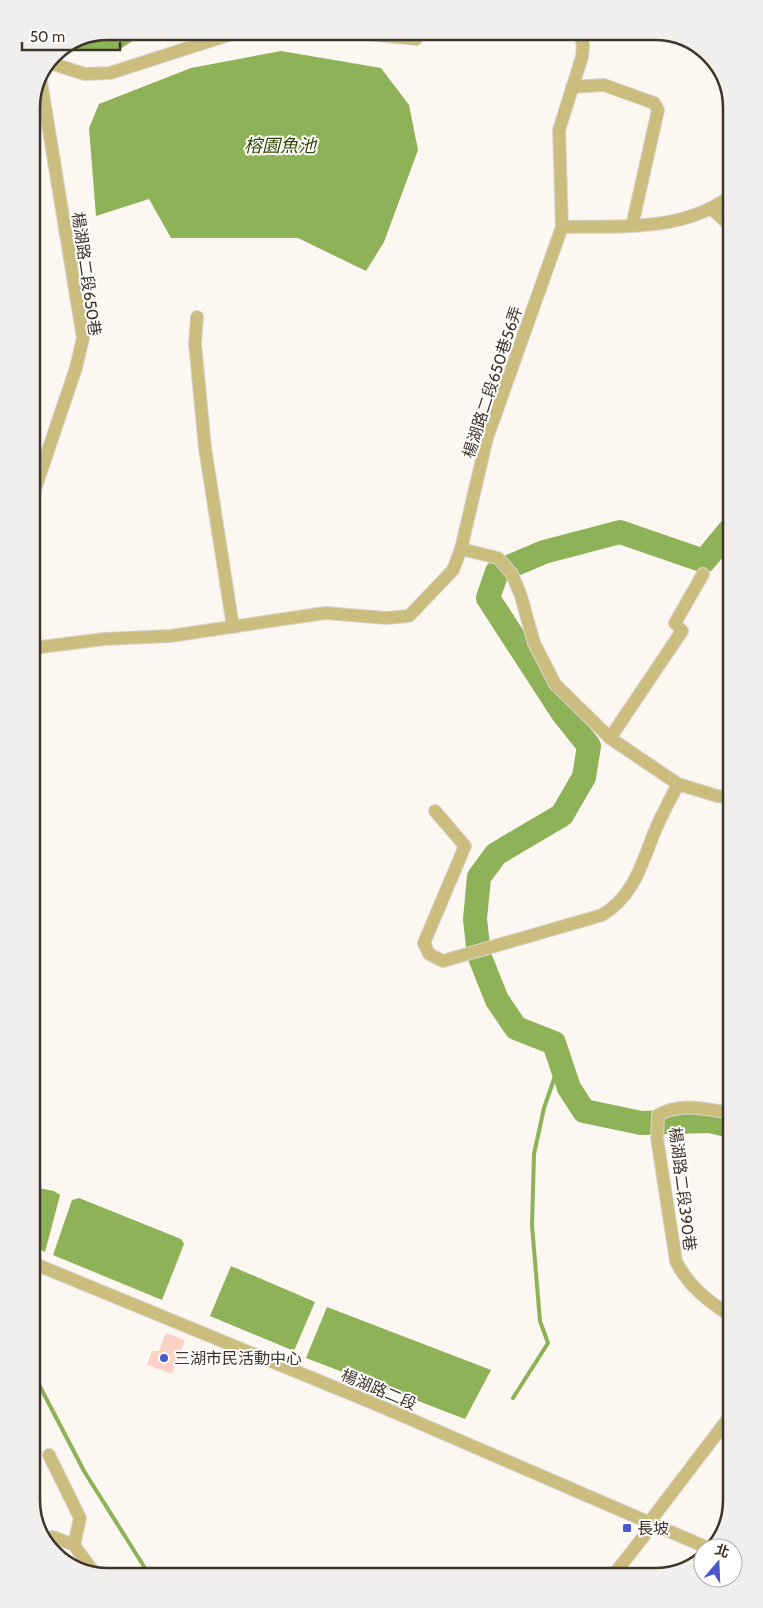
<svg xmlns="http://www.w3.org/2000/svg" width="763" height="1608" font-family="Cabin,'Noto Sans TC',sans-serif">
  <style>
    .water { fill: #8db257 }
    .lines { fill: none; stroke-linecap: round; stroke-linejoin: round }
    .stream { stroke: #8db257; stroke-width: 4 }
    .river { stroke: #8db257; stroke-width: 24 }
    .building { fill: #fcd2c6 }
    .minor-casing { stroke: #dad4cd; stroke-width: 14 }
    .minor { stroke: #cbbd7d; stroke-width: 12 }
    .poi-dot { fill: #4a58cd; stroke: #fff; stroke-width: 2 }
    .labels { text-anchor: middle; stroke-width: 4; stroke-linejoin: round; paint-order: stroke }
    .street-label { font-size: 16px; fill: #3e3429; stroke: #fff }
    .poi-label { font-size: 16px; fill: #3e3429; stroke: #fff; text-anchor: start }
    .water-label { font-size: 18px; font-style: italic; fill: #314803; stroke: #fff }
    .rim { fill: none; stroke: #3e3429; stroke-width: 2.5 }
  </style>
  <rect width="100%" height="100%" fill="#fcf7f1"/>
  <!-- water -->
  <g class="water">
    <polygon points="108,31 148,31 117,51 65,49"/>
    <polygon points="281,51 381,68 409,105 418,150 384,242 366,271 298,238 171,238 149,199 96,216 89,128 99,104 191,68"/>
    <polygon points="34,1187 54,1191 60,1195 45,1252 35,1247"/>
    <polygon points="79,1198 181,1239 184,1244 162,1300 53,1255 72,1200"/>
    <polygon points="231,1266 315,1302 294,1351 210,1316"/>
    <polygon points="327,1307 491,1370 465,1419 306,1358"/>
  </g>
  <g class="lines">
    <!-- stream -->
    <g class="stream">
      <polyline points="35,1377 84,1471 150,1576"/>
      <polyline points="513,1398 548,1343 540,1321 532,1225 534,1154 544,1108 560,1062"/>
    </g>
    <!-- river -->
    <polyline class="river" points="729,531 704,561 620,532 544,552 497,572 488,598 562,712 589,746 584,777 562,815 496,854 479,877 475,919 479,955 497,1000 516,1028 554,1043 569,1088 584,1111 641,1123 710,1121 731,1126"/>
  </g>
  <!-- building -->
  <polygon class="building" points="166,1333 185,1340 172,1374 147,1365 152,1351 159,1351"/>
  <g class="lines">
    <defs>
      <g id="minor">
        <polyline points="339,31 416,39"/>
        <polyline points="50,63 85,74 110,73 241,31"/>
        <polyline points="572,87 604,85 654,103 658,110 632,226"/>
        <polyline points="712,209 728,224"/>
        <path d="M562,227C618,226 680,232 728,198"/>
        <polyline points="197,317 195,343 205,448 233,627"/>
        <polyline points="33,495 76,368 83,338 41,82"/>
        <polyline points="461,549 487,438 562,227 559,130 582,57 583,45 579,31"/>
        <polyline points="33,648 104,639 170,636 325,613 386,618 409,616 453,570 461,549 498,558 512,574 521,596 534,643 555,684 610,738 678,784 717,796 730,797"/>
        <polyline points="610,738 682,631 675,623 703,574"/>
        <path d="M435,811L465,846L424,943L429,954L443,961L602,915C633,897 642,864 654,833C661,816 670,800 678,784"/>
        <path d="M731,1113C706,1109 681,1102 658,1115L657,1138L676,1261C687,1285 709,1302 731,1316"/>
        <polyline points="35,1264 380,1406 708,1548"/>
        <polyline points="49,1455 80,1518 74,1545"/>
        <polyline points="47,1541 53,1537 74,1545 95,1574"/>
        <polyline points="615,1573 644,1536 648,1524 731,1415"/>
      </g>
    </defs>
    <!-- minor casing -->
    <use href="#minor" class="minor-casing"/>
    <!-- minor -->
    <use href="#minor" class="minor"/>
  </g>
  <!-- markers -->
  <g class="poi-dot">
    <circle cx="164" cy="1358" r="5"/>
    <rect x="622" y="1523" width="10" height="10" rx="2.5"/>
  </g>
  <g class="labels">
    <!-- street labels -->
    <g class="street-label">
      <text transform="translate(87 274) rotate(82)" y="6">楊湖路二段650巷</text>
      <text transform="translate(492 382) rotate(-72)" y="6">楊湖路二段650巷56弄</text>
      <text transform="translate(683 1189) rotate(83)" y="6">楊湖路二段390巷</text>
      <text transform="translate(379 1389) rotate(23)" y="6">楊湖路二段</text>
    </g>
    <!-- poi labels -->
    <g class="poi-label">
      <text x="174" y="1364">三湖市民活動中心</text>
      <text x="637" y="1534">長坡</text>
    </g>
    <!-- water labels -->
    <g class="water-label">
      <text x="280" y="152">榕園魚池</text>
    </g>
  </g>
  <!-- crop -->
  <path d="M0 0H763V1608H0ZM108 40H655A68 68 0 0 1 723 108V1500A68 68 0 0 1 655 1568H108A68 68 0 0 1 40 1500V108A68 68 0 0 1 108 40Z" fill="#f0efee" fill-rule="evenodd"/>
  <path class="rim" d="M108 40H655A68 68 0 0 1 723 108V1500A68 68 0 0 1 655 1568H108A68 68 0 0 1 40 1500V108A68 68 0 0 1 108 40Z"/>
  <!-- north arrow -->
  <g transform="translate(718 1563) rotate(19)"><circle r="24" fill="#ffffff" stroke="#b2aea9"/>
  <path d="M0-4L9 19L0 12L-9 19Z" fill="#4a58cd"/>
  <text y="-8" font-size="14" font-weight="bold" text-anchor="middle" fill="#3e3429">北</text>
  </g>
  <!-- scale -->
  <path d="M22 42v8h98v-8" fill="none" stroke="#3e3429" stroke-width="2.5"/>
  <text x="30" y="42" font-size="15" fill="#3e3429" stroke="#ffffff" stroke-width="4" paint-order="stroke">50 m</text>
</svg>
